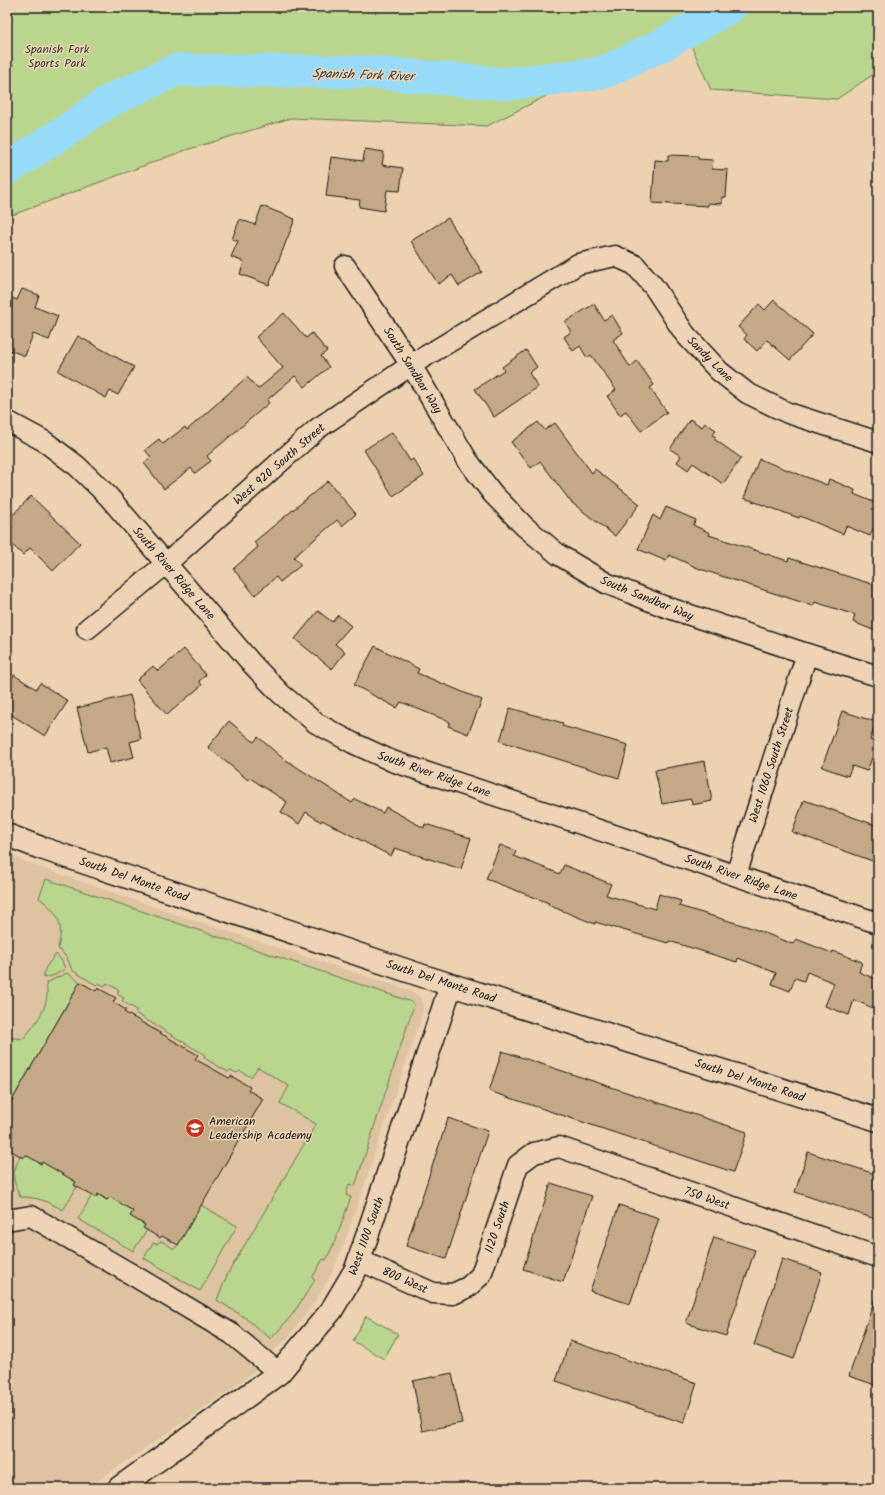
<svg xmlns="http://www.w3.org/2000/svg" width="885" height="1495" font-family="Kalam,sans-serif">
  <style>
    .built { fill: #ddc3a0 }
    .green { fill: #bad68e; stroke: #6b7955 }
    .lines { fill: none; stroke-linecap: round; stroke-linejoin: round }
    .river { stroke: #97dbf9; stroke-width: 33 }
    .building { fill: #c5a984; stroke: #1c1c1c }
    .street-casing { stroke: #1c1c1c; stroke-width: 23 }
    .secondary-casing { stroke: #1c1c1c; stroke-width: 25 }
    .street { stroke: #eed4b5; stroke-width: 20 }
    .secondary { stroke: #eed4b5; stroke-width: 22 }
    .labels { text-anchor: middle; stroke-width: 3; stroke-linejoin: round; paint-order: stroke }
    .park-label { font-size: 12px; fill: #3c4133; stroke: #eed4b5 }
    .street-label { font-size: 12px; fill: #1c1c1c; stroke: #eed4b5 }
    .poi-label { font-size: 12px; fill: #1c1c1c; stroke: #eed4b5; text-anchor: start }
    .water-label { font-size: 13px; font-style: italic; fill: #354248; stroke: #eed4b5 }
  </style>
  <rect width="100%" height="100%" fill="#edd2b0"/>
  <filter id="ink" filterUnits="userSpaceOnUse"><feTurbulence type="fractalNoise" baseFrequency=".025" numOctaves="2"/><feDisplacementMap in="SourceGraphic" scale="8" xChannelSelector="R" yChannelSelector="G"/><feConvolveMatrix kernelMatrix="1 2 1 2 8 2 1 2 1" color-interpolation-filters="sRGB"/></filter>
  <g filter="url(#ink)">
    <!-- built -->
    <polygon class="built" points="7,852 23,861 175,914 412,991 420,997 423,1005 423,1012 344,1244 332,1273 316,1300 290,1335 253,1372 226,1393 87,1488 7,1488"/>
    <!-- green -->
    <g class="green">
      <polygon points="7,7 878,7 878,71 837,99 711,90 681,23 625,56 487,126 291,118 183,151 7,217"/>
      <path d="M46,879L412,1002L414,1005L355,1186L349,1184L346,1195L351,1197L336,1239L326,1260L323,1259L312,1278L315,1280L292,1315L271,1339L244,1317L217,1300L227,1275L316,1124L280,1103L289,1086L258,1067L251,1077L240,1071L237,1073L230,1070L228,1072L204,1058L205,1055L135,1013L137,1010L122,1001L124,998L117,994L119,990L107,983L105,986L98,983L96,985L72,970L67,958L58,948C64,923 59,913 39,898Z"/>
      <path d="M56,954L62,961L65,969L55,975L44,978C42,969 51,961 56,954Z"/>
      <path d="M67,973L80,982L7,1109V1037L23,1039C37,1022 51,1006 46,983Z"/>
      <path d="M26,1155L44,1158L76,1182L74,1185L77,1187L63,1210C48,1202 39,1197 20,1197C12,1178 12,1175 20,1156L24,1157Z"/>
      <polygon points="98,1194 106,1200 110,1197 133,1211 131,1216 145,1225 144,1228 147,1230 133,1251 78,1219 92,1195"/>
      <polygon points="201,1205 237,1226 200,1291 144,1258 153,1243 157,1244 162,1241 174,1249 178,1245"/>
      <polygon points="366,1316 398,1334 384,1359 353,1341"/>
    </g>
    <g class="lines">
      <!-- river -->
      <polyline class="river" points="7,169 67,130 109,101 176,70 368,72 506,84 602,73 662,45 730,7"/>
    </g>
    <!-- building -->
    <g class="building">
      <polygon points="365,149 384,152 382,165 403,168 400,191 387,190 384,211 359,207 360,200 326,196 331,157 363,161"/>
      <polygon points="668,155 698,156 698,159 713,160 712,169 728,170 726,197 722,197 722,204 708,203 708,206 652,203 655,160 668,161"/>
      <polygon points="262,206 295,219 269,285 240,274 244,262 231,257 238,241 232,239 240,219 255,225"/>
      <polygon points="448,218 482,272 459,286 452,275 438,284 411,241"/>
      <polygon points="22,289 39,295 35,307 58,316 49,340 33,334 25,356 7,349 7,296 17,300"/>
      <polygon points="774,300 813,334 790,360 767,340 757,351 744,339 747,335 738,327 759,304 765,310"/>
      <polygon points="594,304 604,320 612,315 623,333 613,340 630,367 637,361 654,385 650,388 667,412 641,431 626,411 620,415 607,396 616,390 591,355 587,358 580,346 573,351 564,337 571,332 565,322"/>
      <polygon points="284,313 306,338 312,333 327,351 321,356 329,367 305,387 295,376 267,400 269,403 207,456 211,461 195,473 191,468 164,489 144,463 151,457 145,450 159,439 163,444 185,427 187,430 247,377 258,389 283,368 256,337"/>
      <polygon points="78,336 134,367 118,395 110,391 106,398 58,371"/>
      <polygon points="526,350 537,367 529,373 538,387 494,417 475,389 504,370 502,367"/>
      <polygon points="690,419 702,427 705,423 716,430 713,435 716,437 714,439 741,458 723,484 693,463 688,470 677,462 681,456 670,449"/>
      <polygon points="538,422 545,430 555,423 592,473 595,469 640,504 615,536 571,502 540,461 531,468 511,442"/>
      <polygon points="392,432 410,461 413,459 424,476 393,496 364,450"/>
      <polygon points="759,459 827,485 829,479 855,490 854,494 878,504 878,517 870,536 846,526 843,534 800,516 799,518 744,498"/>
      <polygon points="328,481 356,514 342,526 337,520 294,557 301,565 280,582 276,577 255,595 233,569 258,547 254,542"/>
      <polygon points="31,496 80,543 53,571 30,548 23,555 7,540 7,534 13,528 7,521"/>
      <polygon points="666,507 696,520 693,525 710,533 709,535 788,561 789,558 878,586 878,632 853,622 855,615 815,602 813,606 700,569 669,555 666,561 638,549 653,515 660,520"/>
      <polygon points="318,611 332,622 338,615 351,626 335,644 345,652 332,669 295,639"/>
      <polygon points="375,646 419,669 417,673 482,700 468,734 448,726 450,722 401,702 397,708 354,685"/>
      <polygon points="184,649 206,675 199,681 202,685 167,715 137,680 153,666 158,671"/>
      <polygon points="14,675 36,689 40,683 68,701 45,736 7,712 7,685"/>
      <polygon points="130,695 141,739 130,742 134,757 110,763 106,747 88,752 77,708"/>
      <polygon points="510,708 563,723 562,726 628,745 619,778 500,741"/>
      <polygon points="842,711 876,722 870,740 878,742 867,771 852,766 848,776 822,767"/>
      <polygon points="229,721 254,742 258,737 280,756 352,803 355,799 383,813 386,807 424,828 425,824 471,838 461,869 395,848 391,856 322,820 321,822 306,812 299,824 281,812 287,802 250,778 248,780 208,747"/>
      <polygon points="705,761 712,801 692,805 691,799 662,804 655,770"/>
      <polygon points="804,800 878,826 878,863 792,832"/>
      <polygon points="500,845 516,851 514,856 560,874 564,865 611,884 606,895 655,909 659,894 681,901 679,906 749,927 793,944 796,939 832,953 833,951 862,962 859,972 878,980 878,1010 854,1000 849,1015 825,1006 834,983 807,972 804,981 795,978 790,991 772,984 776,973 738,958 737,962 669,941 668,943 595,922 595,924 548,905 549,903 486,879"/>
      <polygon points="80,982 96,991 98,988 116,998 113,1002 126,1010 124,1012 198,1055 195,1059 229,1078 231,1076 250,1087 248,1090 263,1099 178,1245 162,1236 160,1238 143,1228 145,1225 130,1216 133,1211 110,1197 107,1200 98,1194 96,1198 74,1185 76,1182 42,1162 41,1164 26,1155 23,1158 7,1148 7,1109"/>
      <polygon points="502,1051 747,1132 733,1172 489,1091"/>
      <polygon points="448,1118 488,1131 446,1259 406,1246"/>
      <polygon points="808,1152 878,1175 878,1220 795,1192"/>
      <polygon points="551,1183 592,1196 563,1282 523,1269"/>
      <polygon points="619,1205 659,1218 630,1304 590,1291"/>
      <polygon points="714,1237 755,1250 726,1336 686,1323"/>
      <polygon points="782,1259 822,1272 794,1359 754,1345"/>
      <polygon points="875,1298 878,1299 878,1386 849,1376"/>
      <polygon points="570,1341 697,1383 684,1423 556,1381"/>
      <polygon points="452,1373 462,1423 422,1431 413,1381"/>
    </g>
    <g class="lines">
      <defs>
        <g id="street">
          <polyline points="345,266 411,365 468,461 493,494 524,526 559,555 606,583 663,606 807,654 878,676"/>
          <polyline points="7,421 44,441 77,466 108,496 253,665 281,694 316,723 353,743 392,761 878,923"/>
          <polyline points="87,629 167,563 317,429 411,365 578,264 615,256 635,265 654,287 685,334 719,371 747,393 788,413 878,442"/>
          <polyline points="736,875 807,654"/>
          <polyline points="7,1220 31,1216 131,1274 232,1334 279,1373"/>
          <polyline points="359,1260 433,1293 453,1294 468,1287 481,1275 518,1165 534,1153 559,1147 878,1257"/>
        </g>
        <g id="secondary">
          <polyline points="7,835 41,848 423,976 878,1120"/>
          <polyline points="119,1488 279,1373 331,1311 356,1269 451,985"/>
        </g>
      </defs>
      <!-- street casing -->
      <use href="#street" class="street-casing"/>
      <!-- secondary casing -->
      <use href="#secondary" class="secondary-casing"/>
      <!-- street -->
      <use href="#street" class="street"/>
      <!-- secondary -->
      <use href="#secondary" class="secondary"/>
    </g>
  </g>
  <!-- icons -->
  <defs>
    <symbol id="school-disc" viewBox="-11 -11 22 22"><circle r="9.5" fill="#c8321e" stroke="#eed4b5"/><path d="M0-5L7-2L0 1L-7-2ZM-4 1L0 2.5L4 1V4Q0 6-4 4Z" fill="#fff"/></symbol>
  </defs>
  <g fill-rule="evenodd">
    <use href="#school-disc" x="184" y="1117" width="22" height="22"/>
  </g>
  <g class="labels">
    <!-- park labels -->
    <g class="park-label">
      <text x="57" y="53">Spanish Fork<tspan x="57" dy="14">Sports Park</tspan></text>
    </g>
    <!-- street labels -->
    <g class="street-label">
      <text transform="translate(710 359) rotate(45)" y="4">Sandy Lane</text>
      <text transform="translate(413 370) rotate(58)" y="4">South Sandbar Way</text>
      <text transform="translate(279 464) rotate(-41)" y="4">West 920 South Street</text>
      <text transform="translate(174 573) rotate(49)" y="4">South River Ridge Lane</text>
      <text transform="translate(647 598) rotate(22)" y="4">South Sandbar Way</text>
      <text transform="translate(771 765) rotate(-72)" y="4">West 1060 South Street</text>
      <text transform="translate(434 774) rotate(19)" y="4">South River Ridge Lane</text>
      <text transform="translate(741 877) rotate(19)" y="4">South River Ridge Lane</text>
      <text transform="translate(134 879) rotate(19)" y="4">South Del Monte Road</text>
      <text transform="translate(441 981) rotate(18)" y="4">South Del Monte Road</text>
      <text transform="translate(750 1080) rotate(18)" y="4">South Del Monte Road</text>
      <text transform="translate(707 1198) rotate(19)" y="4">750 West</text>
      <text transform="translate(497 1227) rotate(-71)" y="4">1120 South</text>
      <text transform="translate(366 1236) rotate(-70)" y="4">West 1100 South</text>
      <text transform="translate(405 1280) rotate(24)" y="4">800 West</text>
    </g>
    <!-- poi labels -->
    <g class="poi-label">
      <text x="209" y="1125">American<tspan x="209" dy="14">Leadership Academy</tspan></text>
    </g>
    <!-- water labels -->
    <g class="water-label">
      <text transform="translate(363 74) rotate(2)" y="5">Spanish Fork River</text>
    </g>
  </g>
  <!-- margin -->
  <rect width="885" height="1495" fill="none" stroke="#eed4b5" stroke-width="24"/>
  <rect x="12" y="12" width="861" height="1471" fill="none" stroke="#1c1c1c" stroke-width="1.5" filter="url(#ink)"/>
</svg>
